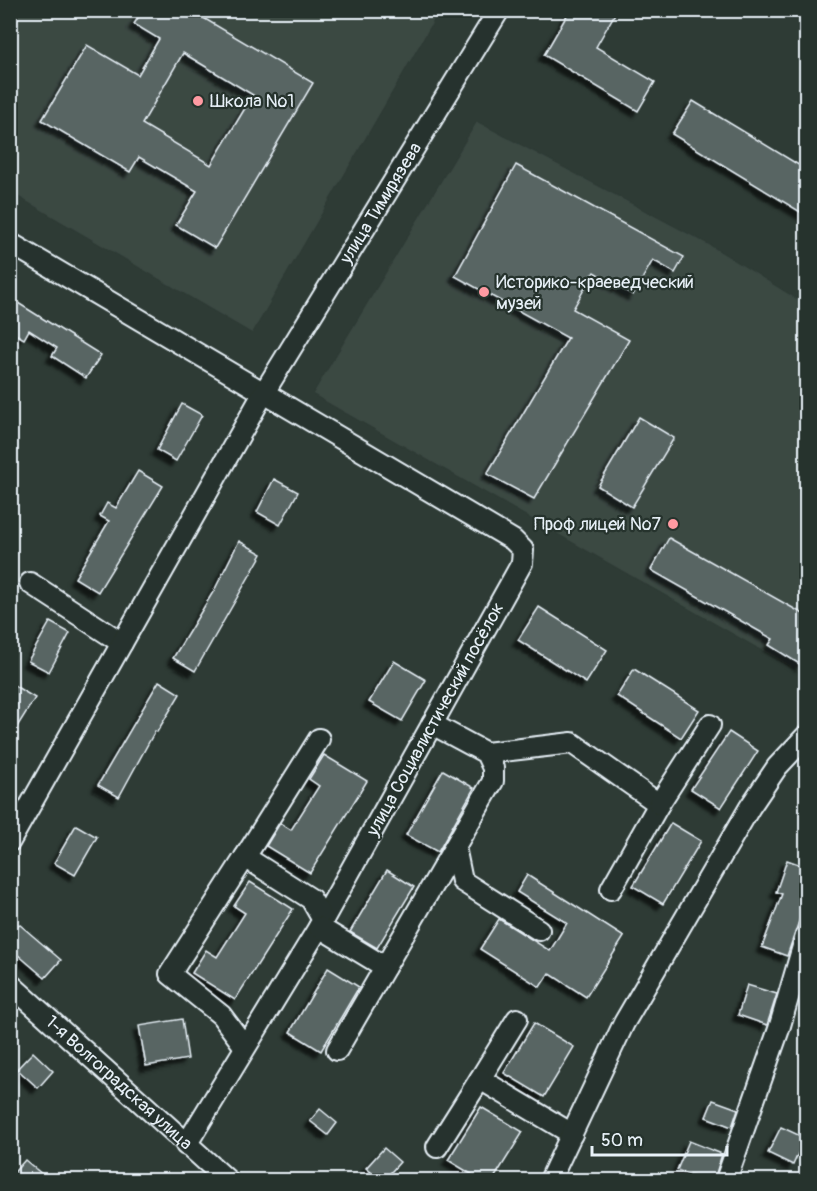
<svg xmlns="http://www.w3.org/2000/svg" width="817" height="1191" font-family="Pangolin,sans-serif">
  <style>
    .built { fill: #3b4843 }
    .building { fill: #596563; stroke: #e8f1f8; stroke-width: 1.5; fill-rule: evenodd; filter: url(#shadow) }
    .lines { fill: none; stroke-linecap: round; stroke-linejoin: round }
    .minor-casing { stroke: #e8f1f8; stroke-width: 24 }
    .minor { stroke: #26332d; stroke-width: 20 }
    .poi-dot { fill: #ff9aa2; stroke: #26332d; stroke-width: 2 }
    .labels { text-anchor: middle; stroke-width: 4.5; stroke-linejoin: round; paint-order: stroke }
    .poi-label { font-size: 18px; fill: #e8f1f8; stroke: #26332d; text-anchor: start }
    .street-label { font-size: 18px; fill: #e8f1f8; stroke: #26332d }
  </style>
  <defs>
    <filter id="shadow"><feDropShadow dx="-5.5" dy="5.5" stdDeviation="1.5" flood-color="#0009"/></filter>
  </defs>
  <rect width="100%" height="100%" fill="#2e3b35"/>
  <filter id="ink" filterUnits="userSpaceOnUse"><feTurbulence type="fractalNoise" baseFrequency=".0167" numOctaves="2"/><feDisplacementMap in="SourceGraphic" scale="12" xChannelSelector="R" yChannelSelector="G"/><feConvolveMatrix kernelMatrix="1 2 1 2 8 2 1 2 1" color-interpolation-filters="sRGB"/></filter>
  <g filter="url(#ink)">
    <!-- built -->
    <g class="built">
      <polygon points="11,11 439,11 252,333 11,192"/>
      <polygon points="477,122 709,245 806,305 806,670 804,674 313,394"/>
    </g>
    <!-- building -->
    <g class="building">
      <path d="M143,10H190L313,83L215,248L176,225L197,191L139,157L130,172L42,120L87,45L138,75L159,39L134,24ZM183,53L253,95L211,165L142,124Z"/>
      <polygon points="570,10 617,10 596,47 655,82 638,111 544,55"/>
      <polygon points="693,101 807,170 807,216 672,134"/>
      <polygon points="516,165 684,257 675,273 653,260 633,295 594,272 573,309 629,340 534,499 487,474 568,338 455,276"/>
      <polygon points="10,298 101,355 86,378 52,356 57,348 29,330 24,339 10,331"/>
      <polygon points="182,404 202,415 176,461 157,450"/>
      <polygon points="639,417 674,438 632,507 598,486"/>
      <polygon points="138,471 163,486 98,592 75,578 109,521 100,516 107,503 116,508"/>
      <polygon points="274,479 298,492 280,525 257,512"/>
      <polygon points="669,538 807,616 807,656 801,665 769,645 773,639 651,570"/>
      <polygon points="239,541 262,554 195,671 173,658 215,589"/>
      <polygon points="539,607 607,650 586,683 518,640"/>
      <polygon points="50,622 70,633 49,672 28,661"/>
      <polygon points="394,661 426,680 402,721 369,702"/>
      <polygon points="634,669 699,710 681,738 617,696"/>
      <polygon points="159,681 180,694 157,732 155,731 119,797 98,785"/>
      <polygon points="10,683 35,698 10,738"/>
      <polygon points="729,732 758,751 721,808 691,789"/>
      <polygon points="324,755 367,781 310,873 266,846 280,823 291,830 319,786 309,779"/>
      <polygon points="443,770 474,788 438,852 406,835"/>
      <polygon points="671,823 701,841 663,904 633,886"/>
      <polygon points="76,825 97,837 75,875 54,863"/>
      <polygon points="787,860 807,867 807,898 787,956 762,947 782,894 776,892"/>
      <polygon points="387,870 414,887 377,948 350,932"/>
      <polygon points="527,875 624,937 586,997 549,973 540,987 480,949 499,919 550,951 567,923 517,892"/>
      <polygon points="250,882 293,909 235,1000 192,973 206,950 217,957 245,913 234,906"/>
      <polygon points="19,924 61,960 45,978 10,948 10,934"/>
      <polygon points="328,968 359,987 321,1051 290,1032"/>
      <polygon points="747,985 777,994 767,1025 738,1015"/>
      <polygon points="182,1019 188,1059 146,1066 139,1026"/>
      <polygon points="534,1023 574,1047 544,1097 504,1073"/>
      <polygon points="33,1052 53,1071 38,1088 17,1069"/>
      <polygon points="713,1100 738,1109 732,1127 706,1117"/>
      <polygon points="481,1107 523,1132 493,1180 481,1180 448,1160"/>
      <polygon points="320,1109 337,1123 328,1135 310,1121"/>
      <polygon points="781,1127 805,1138 793,1165 768,1153"/>
      <polygon points="689,1141 722,1154 714,1180 702,1180 677,1170"/>
      <polygon points="384,1148 400,1162 384,1180 363,1180 371,1172 366,1168"/>
      <polygon points="25,1160 49,1180 10,1180 10,1177"/>
    </g>
    <g class="lines">
      <defs>
        <g id="minor">
          <polyline points="10,243 513,540 523,550 522,563 319,927 186,1145"/>
          <polyline points="30,583 122,643"/>
          <polyline points="319,739 245,857 311,899 323,920"/>
          <polyline points="486,753 572,743 659,804 611,889"/>
          <polyline points="659,804 710,725"/>
          <path id="s1" d="M10,841L263,394L499,10"/>
          <polyline points="455,847 462,881 539,930"/>
          <polyline points="319,927 385,967"/>
          <path id="s2" d="M10,984L227,1180"/>
          <polyline points="517,1019 480,1079 572,1134"/>
          <polyline points="245,1047 221,1015 170,974 245,857"/>
          <polyline points="337,1050 493,781 493,768 486,753 432,724"/>
          <polyline points="437,1147 480,1079"/>
          <polyline points="550,1180 624,1023 750,807 777,767 806,736"/>
          <polyline points="726,1180 779,1029 806,936"/>
        </g>
      </defs>
      <!-- minor casing -->
      <use href="#minor" class="minor-casing"/>
      <!-- minor -->
      <use href="#minor" class="minor"/>
    </g>
  </g>
  <!-- markers -->
  <g class="poi-dot">
    <circle cx="198" cy="101" r="6"/>
    <circle cx="484" cy="292" r="6"/>
    <circle cx="673" cy="524" r="6"/>
  </g>
  <g class="labels">
    <!-- poi labels -->
    <g class="poi-label">
      <text x="210" y="107">Школа №1</text>
      <text x="496" y="288">Историко-краеведческий<tspan x="496" dy="21">музей</tspan></text>
      <text x="661" y="530" text-anchor="end">Проф лицей №7</text>
    </g>
    <!-- street labels -->
    <g class="street-label">
      <text dy="6" stroke="none"><textPath href="#s1" startOffset="738">улица Тимирязева</textPath></text>
      <text transform="translate(435 719) rotate(-61)" y="6">улица Социалистический посёлок</text>
      <text dy="6" stroke="none"><textPath href="#s2" startOffset="147">1-я Волгоградская улица</textPath></text>
    </g>
  </g>
  <!-- margin -->
  <rect width="817" height="1191" fill="none" stroke="#26332d" stroke-width="36"/>
  <rect x="18" y="18" width="781" height="1155" fill="none" stroke="#e8f1f8" stroke-width="2" filter="url(#ink)"/>
  <!-- scale -->
  <path d="M592 1146v9h135v-9" fill="none" stroke="#e8f1f8" stroke-width="3"/>
  <text x="601" y="1146" font-size="18" fill="#e8f1f8" stroke="#26332d" stroke-width="4.5" paint-order="stroke">50 m</text>
</svg>
